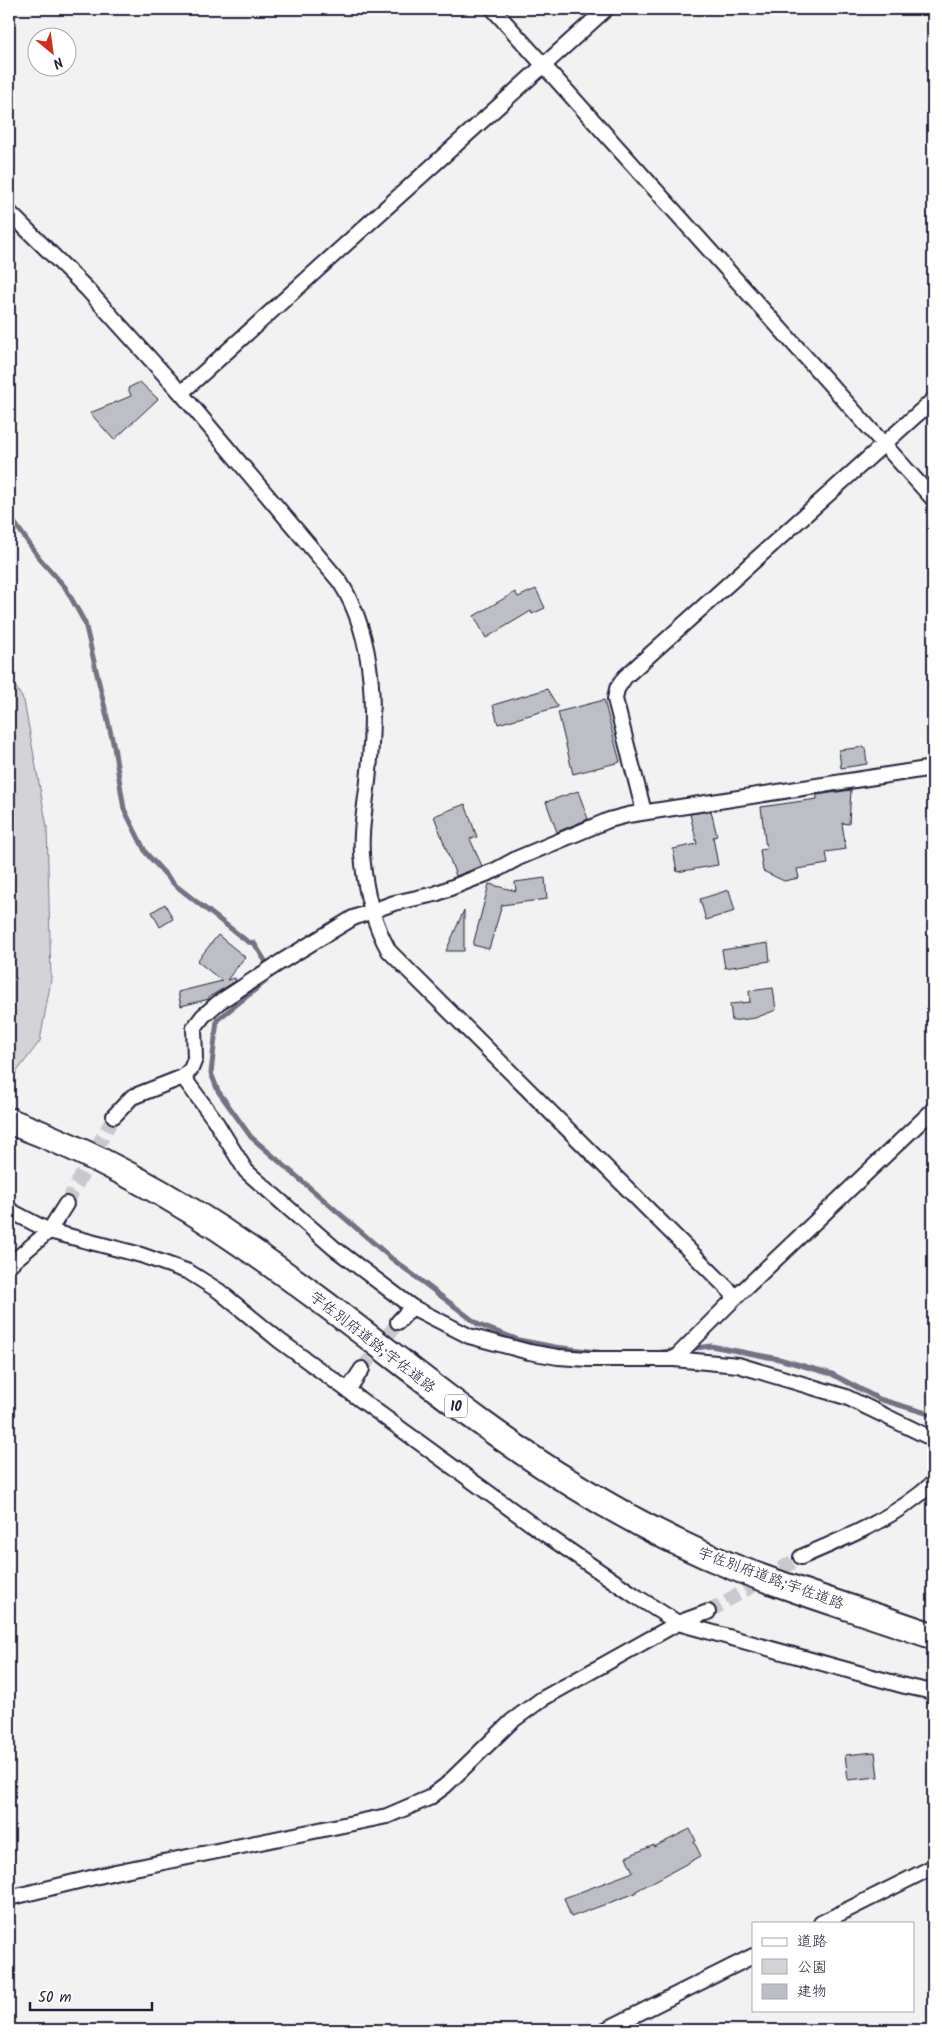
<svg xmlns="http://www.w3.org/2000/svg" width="942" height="2039" font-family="Kalam,'Klee One',sans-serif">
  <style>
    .green { fill: #d3d3d8; stroke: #7a7a8a }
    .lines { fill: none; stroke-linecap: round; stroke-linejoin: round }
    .stream { stroke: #727282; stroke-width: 5 }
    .building { fill: #bebec6; stroke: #22223b }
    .minor-tunnel { stroke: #c8c8ce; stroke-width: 14; stroke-dasharray: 14 7; stroke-linecap: butt }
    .minor-casing { stroke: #22223b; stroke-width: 18 }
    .motorway-casing { stroke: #22223b; stroke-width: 29 }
    .minor { stroke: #fff; stroke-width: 14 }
    .motorway { stroke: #fff; stroke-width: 25 }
    .labels { text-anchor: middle; stroke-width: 4.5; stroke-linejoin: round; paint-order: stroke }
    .shield { fill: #fff; stroke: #646476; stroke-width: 1 }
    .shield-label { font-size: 14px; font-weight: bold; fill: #22223b }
    .street-label { font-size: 15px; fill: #22223b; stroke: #fff }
  </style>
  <rect width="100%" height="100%" fill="#f2f2f3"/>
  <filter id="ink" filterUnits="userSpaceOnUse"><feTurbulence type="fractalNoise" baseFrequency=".02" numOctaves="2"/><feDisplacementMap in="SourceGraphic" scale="10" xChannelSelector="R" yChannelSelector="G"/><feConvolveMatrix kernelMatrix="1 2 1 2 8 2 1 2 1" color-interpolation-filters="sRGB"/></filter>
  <g filter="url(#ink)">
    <!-- green -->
    <polygon class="green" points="9,676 24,701 47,827 51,980 40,1041 9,1082"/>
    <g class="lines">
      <!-- stream -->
      <g class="stream">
        <polyline points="9,515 40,559 65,587 85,623 114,747 124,809 146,853 175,885 248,942 254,943 269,967"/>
        <polyline points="268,975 266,981 217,1020 211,1073 218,1091 251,1137 391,1258 479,1325 519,1340 555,1347 605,1353"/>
        <polyline points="688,1349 711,1346 779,1359 832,1374 879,1399 933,1415"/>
        <polyline points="656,1353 677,1350"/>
      </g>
    </g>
    <!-- building -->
    <g class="building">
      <polygon points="140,382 158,399 114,440 90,413 131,396 128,388"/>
      <polygon points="536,589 545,608 532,614 531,611 486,638 474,616 515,592 518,597"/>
      <polygon points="547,689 558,707 498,724 493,705"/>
      <polygon points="604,700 620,762 573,774 558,712"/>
      <polygon points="865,747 867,764 841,768 839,750"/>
      <polygon points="851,790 849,824 842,823 846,849 826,852 828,864 797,869 799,878 784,881 763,871 760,850 766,849 761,807 817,799 817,795"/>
      <polygon points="578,791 588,819 557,832 546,802"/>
      <polygon points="465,804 477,837 470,839 482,866 456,876 434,816"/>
      <polygon points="711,811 717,836 713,837 718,865 677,872 673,849 697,844 690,814"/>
      <polygon points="545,878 547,899 502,905 489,949 473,945 489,884 516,891 515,882"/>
      <polygon points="729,890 735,911 706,920 700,899"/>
      <polygon points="165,904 173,919 160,927 152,912"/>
      <polygon points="464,910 464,951 446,951"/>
      <polygon points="218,935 245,957 227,980 235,978 236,981 209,997 209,999 181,1006 178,992 222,981 197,961"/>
      <polygon points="768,943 770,961 725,968 722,950"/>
      <polygon points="773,988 776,1010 755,1018 732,1021 730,1004 750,1002 749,991"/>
      <polygon points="875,1752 878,1777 848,1780 845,1755"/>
      <polygon points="690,1829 696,1841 694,1842 701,1856 636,1891 636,1893 571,1917 564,1898 633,1872 626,1857 654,1845 654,1847"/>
    </g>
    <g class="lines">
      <!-- minor-tunnel -->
      <g class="minor-tunnel">
        <polyline points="66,1204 114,1116"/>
        <polyline points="362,1369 398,1322"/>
        <polyline points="708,1612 801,1557"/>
      </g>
      <defs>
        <g id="minor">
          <polyline points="493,9 933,499"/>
          <path d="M9,212L87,289L181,393L340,582C377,640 375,715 368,781C365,808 359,837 363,864C366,895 374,924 389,951L736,1297"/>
          <polyline points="181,393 606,9"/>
          <polyline points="644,812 615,699 617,689 625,677 933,400"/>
          <polyline points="183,1077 214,1119 246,1171 334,1248 412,1307 469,1336 529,1352 558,1357 588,1359 674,1359 738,1365 846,1397 933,1439"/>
          <polyline points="114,1116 132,1097 183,1077 191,1069 195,1059 194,1028 203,1016 218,1003 279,963 353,918 394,903 435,894 496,870 518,858 609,820 628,815 933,768"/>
          <polyline points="9,1210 49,1231 141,1255 189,1272 219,1291 280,1341 545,1534 637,1597 678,1623 905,1686 933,1692"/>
          <polyline points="9,1265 49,1231 66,1204"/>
          <polyline points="398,1322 412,1307"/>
          <polyline points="674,1359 736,1297 933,1110"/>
          <polyline points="348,1390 362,1369"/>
          <path d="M801,1557C848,1537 895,1518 933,1483"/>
          <polyline points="9,1898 115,1872 387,1816 429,1798 445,1786 512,1721 542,1699 678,1623 708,1612"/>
          <polyline points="821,1923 933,1867"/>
          <polyline points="605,2030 753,1956"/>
        </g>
        <path id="motorway" d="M9,1121C94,1153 175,1197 249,1249C360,1324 459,1415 574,1485C625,1517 680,1546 736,1568C801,1593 868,1613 933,1636"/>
      </defs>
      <!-- minor casing -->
      <use href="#minor" class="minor-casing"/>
      <!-- motorway casing -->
      <use href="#motorway" class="motorway-casing"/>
      <!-- minor -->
      <use href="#minor" class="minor"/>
      <!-- motorway -->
      <use href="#motorway" class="motorway"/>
    </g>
  </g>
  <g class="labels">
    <!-- shield labels -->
    <rect class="shield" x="445" y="1394.5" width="22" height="23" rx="4"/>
    <g class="shield-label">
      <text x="456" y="1411">10</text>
    </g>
    <!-- street labels -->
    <g class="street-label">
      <text transform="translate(373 1342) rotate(38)" y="5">宇佐別府道路;宇佐道路</text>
      <text transform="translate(771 1578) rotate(20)" y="5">宇佐別府道路;宇佐道路</text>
    </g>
  </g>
  <!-- margin -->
  <rect width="942" height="2039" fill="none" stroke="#fff" stroke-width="30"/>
  <rect x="15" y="15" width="912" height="2009" fill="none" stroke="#22223b" stroke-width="2" filter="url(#ink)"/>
  <!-- legend -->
  <rect x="752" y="1922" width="162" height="90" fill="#ffffff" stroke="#a7a7b1"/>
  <rect x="762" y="1938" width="25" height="8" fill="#ffffff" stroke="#a7a7b1"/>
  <text x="797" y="1946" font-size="15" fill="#22223b">道路</text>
  <rect x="762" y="1959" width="25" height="15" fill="#d3d3d8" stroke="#a7a7b1"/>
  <text x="797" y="1972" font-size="15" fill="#22223b">公園</text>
  <rect x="762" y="1984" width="25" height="15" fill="#bebec6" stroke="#a7a7b1"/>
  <text x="797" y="1996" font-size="15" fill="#22223b">建物</text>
  <!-- north arrow -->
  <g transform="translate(52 52) rotate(151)"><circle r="24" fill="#ffffff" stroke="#a7a7b1"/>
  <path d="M0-4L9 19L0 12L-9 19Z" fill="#c8321e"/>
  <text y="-8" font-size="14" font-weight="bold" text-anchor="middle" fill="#22223b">N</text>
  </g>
  <!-- scale -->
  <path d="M30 2002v8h122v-8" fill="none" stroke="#22223b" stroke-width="2.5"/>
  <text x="38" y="2002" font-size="15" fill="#22223b" stroke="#ffffff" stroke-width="4" paint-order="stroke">50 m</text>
</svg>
